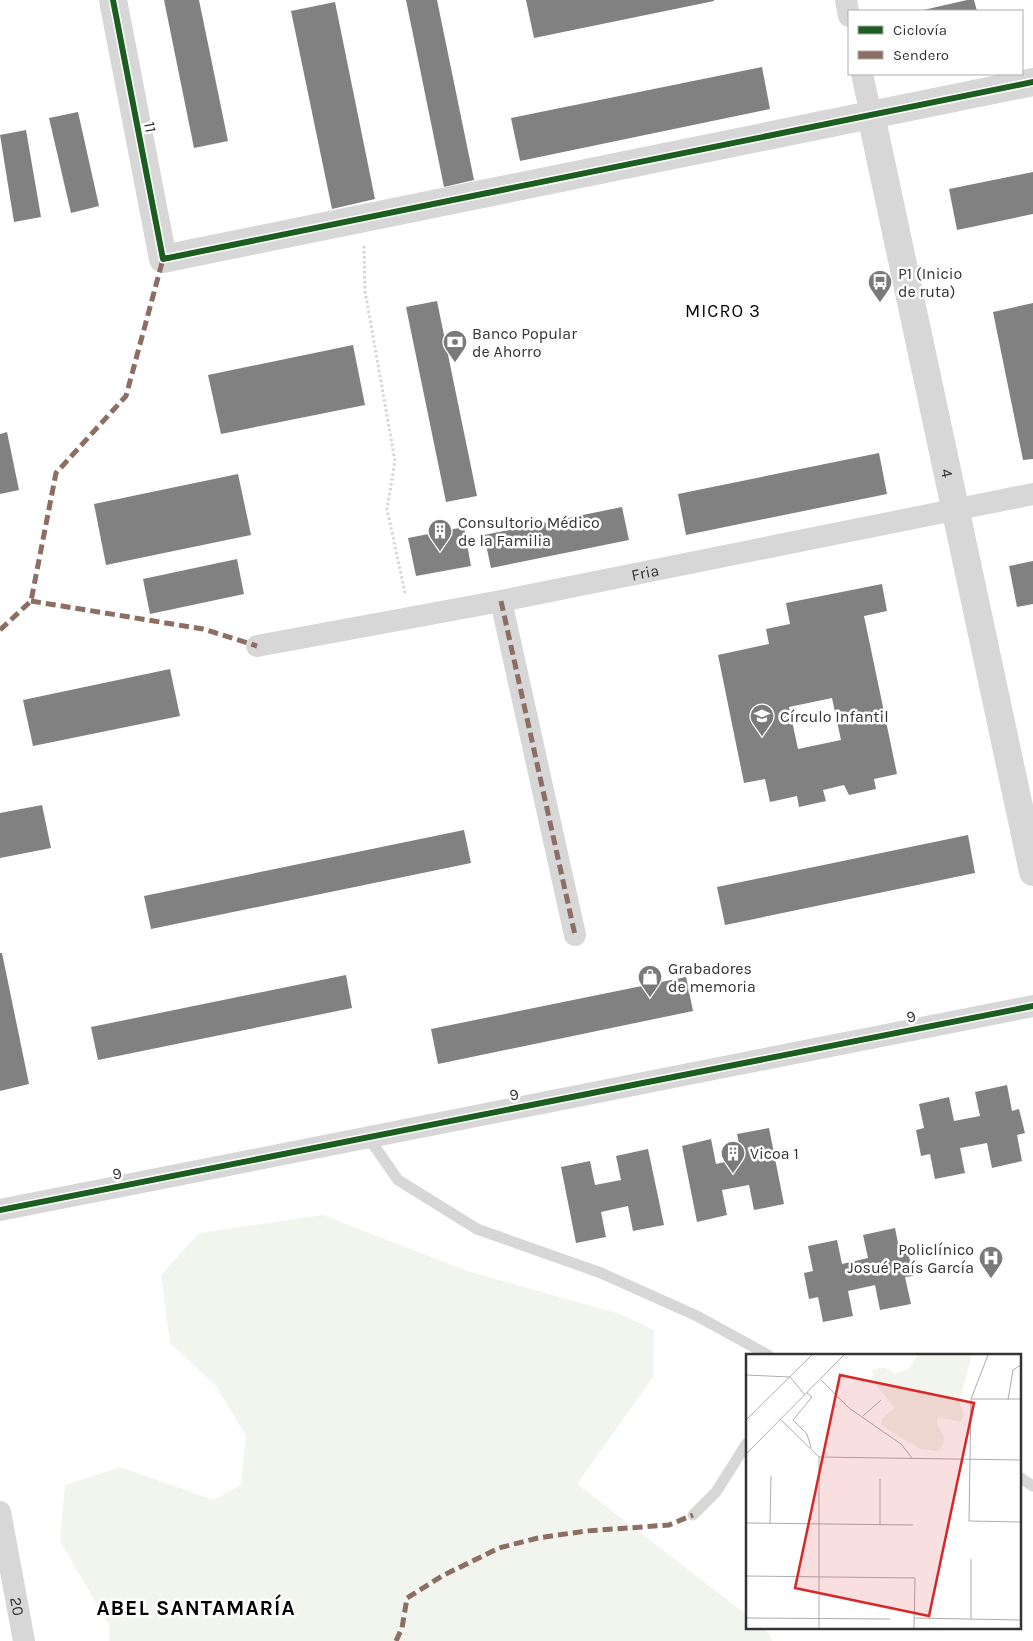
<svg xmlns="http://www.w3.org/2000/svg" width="1033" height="1641" font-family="Karla,sans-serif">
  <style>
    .green { fill: #f1f5ed }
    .building { fill: #818181; fill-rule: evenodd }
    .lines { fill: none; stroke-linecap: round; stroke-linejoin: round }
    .path { stroke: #d6d6d6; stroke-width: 3; stroke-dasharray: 2.5 2.5; stroke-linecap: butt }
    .service { stroke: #d7d7d7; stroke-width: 11 }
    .minor { stroke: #d7d7d7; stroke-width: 22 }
    .tertiary { stroke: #d7d7d7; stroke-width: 28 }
    .quiet { stroke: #8d6e63; stroke-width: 5; stroke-dasharray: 10 5; stroke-linecap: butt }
    .cycleway-casing { stroke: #fff; stroke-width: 9 }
    .cycleway { stroke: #1b5e20; stroke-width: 6 }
    .labels { text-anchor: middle; stroke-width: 5; stroke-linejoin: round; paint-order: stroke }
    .street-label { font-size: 16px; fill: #333; stroke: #fff }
    .poi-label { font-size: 16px; fill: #333; stroke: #fff; text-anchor: start }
    .neighbourhood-label { font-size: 18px; letter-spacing: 1px; fill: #000; stroke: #fff }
    .district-label { font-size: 21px; font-weight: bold; letter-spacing: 1px; fill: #000; stroke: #fff }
    .inset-road { fill: none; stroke: #adadad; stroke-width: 1 }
    .view { fill: #d62828; fill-opacity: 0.15; stroke: #d62828; stroke-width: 2.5 }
    .inset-edge { fill: none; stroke: #333; stroke-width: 2.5 }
  </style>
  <rect width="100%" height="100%" fill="#fff"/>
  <!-- green -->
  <path class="green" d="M323,1215L467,1271L620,1314L654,1330L653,1377L577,1484L747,1615V1627C761,1627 767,1627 772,1641H109V1625L60,1541L65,1485L120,1467L214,1500L241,1485L246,1436L216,1386L170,1343L161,1275L199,1233Z"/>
  <!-- building -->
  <g class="building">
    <polygon points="164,0 199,0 228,141 194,148"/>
    <polygon points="406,0 437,0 474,180 444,187"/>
    <polygon points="526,0 714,0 714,1 534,38"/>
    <polygon points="967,0 974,0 977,11 919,11"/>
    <polygon points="335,2 375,199 332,209 291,11"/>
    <polygon points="762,67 770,109 520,161 511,118"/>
    <polygon points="78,112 99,206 71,213 49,118"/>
    <polygon points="26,130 41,217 14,222 0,135"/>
    <polygon points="1033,172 1033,214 957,230 949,189"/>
    <polygon points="437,301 477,496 446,502 406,307"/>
    <polygon points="1033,303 1033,459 1023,460 993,312"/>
    <polygon points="353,345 365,405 221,434 208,375"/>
    <polygon points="7,432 19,490 0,494 0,434"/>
    <polygon points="879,453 887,494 686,535 678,494"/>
    <polygon points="238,474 251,535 106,565 94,504"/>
    <polygon points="622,507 629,540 491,568 484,535"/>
    <polygon points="464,527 471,566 416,576 408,538"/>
    <polygon points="237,559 244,594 150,614 143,579"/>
    <polygon points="1033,561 1033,604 1017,607 1009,566"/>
    <path d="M882,584L887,611L864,616L897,774L874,779L876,789L849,795L844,785L823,790L826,801L799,807L797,796L770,802L765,779L744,783L718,655L769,644L766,629L790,624L786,603ZM832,698L841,740L798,749L789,707Z"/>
    <polygon points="170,669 180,716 33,746 23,700"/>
    <polygon points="42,805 51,848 0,858 0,813"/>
    <polygon points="464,830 471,863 151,929 144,896"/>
    <polygon points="968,835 975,873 725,925 717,887"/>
    <polygon points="0,953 2,953 29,1084 0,1091"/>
    <polygon points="346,975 352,1008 98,1060 91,1027"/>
    <polygon points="686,977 693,1011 438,1064 431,1029"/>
    <polygon points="1007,1085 1012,1111 1019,1109 1025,1133 1017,1135 1022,1161 992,1168 987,1143 960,1148 965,1173 935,1179 930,1154 921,1156 916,1130 924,1128 919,1104 949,1097 954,1121 980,1116 975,1092"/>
    <polygon points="769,1128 784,1204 754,1210 749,1185 722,1190 727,1215 697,1222 682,1146 711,1139 716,1164 742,1158 737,1134"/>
    <polygon points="648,1149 664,1225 633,1231 628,1206 601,1212 606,1237 576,1243 561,1167 590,1161 595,1185 621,1180 616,1156"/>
    <polygon points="895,1228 900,1253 908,1251 913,1276 905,1277 911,1304 880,1310 875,1285 848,1291 853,1316 823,1322 818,1297 809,1299 804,1273 813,1271 808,1246 837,1240 842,1264 868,1258 863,1235"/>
  </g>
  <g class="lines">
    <!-- path -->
    <polyline class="path" points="364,246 365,291 395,461 387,509 405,593"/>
    <!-- service -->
    <g class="service">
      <polyline points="368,1137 398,1180 477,1229 601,1273 697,1316 768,1355"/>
      <polyline points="1019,1477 1033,1486"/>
      <polyline points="693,1515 716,1492 747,1443"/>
    </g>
    <!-- minor -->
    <g class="minor">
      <polyline points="846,0 849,16"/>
      <polyline points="862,74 871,115"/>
      <polyline points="501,601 575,935"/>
      <path id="s1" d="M257,646L501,601L1033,494"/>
      <polyline points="0,1210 1033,1006"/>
      <path id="s2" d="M0,1512L24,1641"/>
    </g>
    <!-- tertiary -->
    <g class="tertiary">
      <polyline points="113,0 163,259 1033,82"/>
      <path id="s3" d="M871,115L1033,872"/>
    </g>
    <!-- quiet -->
    <g class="quiet">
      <polyline points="31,601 203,629 257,646"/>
      <polyline points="501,601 575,935"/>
      <polyline points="0,630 31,601 56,473 126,396 163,259"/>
      <polyline points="396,1641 402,1628 407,1598 442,1576 499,1548 538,1538 586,1531 669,1525 693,1515"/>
    </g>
    <defs>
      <g id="cycleway">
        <polyline points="113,0 163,259 1033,82"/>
        <polyline points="0,1210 1033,1006"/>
      </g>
    </defs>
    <!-- cycleway casing -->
    <use href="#cycleway" class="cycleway-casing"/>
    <!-- cycleway -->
    <use href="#cycleway" class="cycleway"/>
  </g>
  <!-- icons -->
  <defs>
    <symbol id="bus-pin" viewBox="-11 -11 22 30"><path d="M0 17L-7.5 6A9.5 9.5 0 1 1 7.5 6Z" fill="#7a7a7a" stroke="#fff"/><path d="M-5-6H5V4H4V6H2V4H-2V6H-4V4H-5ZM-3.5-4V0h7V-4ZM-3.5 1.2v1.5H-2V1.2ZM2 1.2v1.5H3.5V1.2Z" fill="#fff"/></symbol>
    <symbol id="bank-pin" viewBox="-11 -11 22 30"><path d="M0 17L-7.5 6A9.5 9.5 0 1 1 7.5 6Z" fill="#7a7a7a" stroke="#fff"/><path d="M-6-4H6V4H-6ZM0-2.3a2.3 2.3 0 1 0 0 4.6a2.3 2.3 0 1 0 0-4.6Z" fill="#fff"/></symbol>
    <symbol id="building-pin" viewBox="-11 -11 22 30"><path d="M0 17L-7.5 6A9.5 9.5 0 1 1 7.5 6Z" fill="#7a7a7a" stroke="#fff"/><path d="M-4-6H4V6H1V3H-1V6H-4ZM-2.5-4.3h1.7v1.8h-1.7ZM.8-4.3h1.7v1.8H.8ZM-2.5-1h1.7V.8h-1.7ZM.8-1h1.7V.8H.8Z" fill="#fff"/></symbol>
    <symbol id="school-pin" viewBox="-11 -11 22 30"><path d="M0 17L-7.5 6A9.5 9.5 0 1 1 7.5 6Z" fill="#7a7a7a" stroke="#fff"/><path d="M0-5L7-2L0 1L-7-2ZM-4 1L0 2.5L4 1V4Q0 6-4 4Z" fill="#fff"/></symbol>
    <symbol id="shop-pin" viewBox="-11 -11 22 30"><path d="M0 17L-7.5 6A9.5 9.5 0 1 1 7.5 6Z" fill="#7a7a7a" stroke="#fff"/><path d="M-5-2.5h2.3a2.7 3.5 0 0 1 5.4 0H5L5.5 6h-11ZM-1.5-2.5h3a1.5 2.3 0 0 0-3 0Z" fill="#fff"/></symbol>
    <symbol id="hospital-pin" viewBox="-11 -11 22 30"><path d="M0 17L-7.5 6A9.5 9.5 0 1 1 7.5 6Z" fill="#7a7a7a" stroke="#fff"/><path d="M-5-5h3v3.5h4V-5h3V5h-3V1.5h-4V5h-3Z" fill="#fff"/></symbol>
  </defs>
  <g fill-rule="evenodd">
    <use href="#bus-pin" x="866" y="268" width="28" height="38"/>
    <use href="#bank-pin" x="441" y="328" width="28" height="38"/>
    <use href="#building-pin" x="426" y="517" width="28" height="38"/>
    <use href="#school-pin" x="748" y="702" width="28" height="38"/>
    <use href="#shop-pin" x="636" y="963" width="28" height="38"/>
    <use href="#building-pin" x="719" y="1139" width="28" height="38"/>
    <use href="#hospital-pin" x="977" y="1244" width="28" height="38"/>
  </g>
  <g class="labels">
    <!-- street labels -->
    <g class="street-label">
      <text transform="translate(151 127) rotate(79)" y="6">11</text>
      <text dy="6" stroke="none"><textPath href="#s3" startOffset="366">4</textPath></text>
      <text dy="6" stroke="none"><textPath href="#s1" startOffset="395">Fria</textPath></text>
      <text transform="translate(911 1016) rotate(-11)" y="6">9</text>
      <text transform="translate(514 1094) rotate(-11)" y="6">9</text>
      <text transform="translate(117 1173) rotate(-11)" y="6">9</text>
      <text dy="6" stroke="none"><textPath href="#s2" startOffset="96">20</textPath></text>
    </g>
    <!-- poi labels -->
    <g class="poi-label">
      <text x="898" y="279">P1 (Inicio<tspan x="898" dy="18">de ruta)</tspan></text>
      <text x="472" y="339">Banco Popular<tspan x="472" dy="18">de Ahorro</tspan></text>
      <text x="458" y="528">Consultorio Médico<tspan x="458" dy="18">de la Familia</tspan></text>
      <text x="780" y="722">Círculo Infantil</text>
      <text x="668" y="974">Grabadores<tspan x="668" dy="18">de memoria</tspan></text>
      <text x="750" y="1159">Vicoa 1</text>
      <text x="974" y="1255" text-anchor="end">Policlínico<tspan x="974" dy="18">Josué País García</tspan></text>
    </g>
    <!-- neighbourhood labels -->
    <g class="neighbourhood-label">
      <text x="723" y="317">MICRO 3</text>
    </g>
    <!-- district labels -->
    <g class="district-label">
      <text x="196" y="1615">ABEL SANTAMARÍA</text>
    </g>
  </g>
  <!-- overview -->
  <g transform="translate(746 1354)">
    <rect width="275" height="275" fill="#fff"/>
    <path d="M171,1H226L213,48L218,61L215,68L192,63L191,69L198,83L197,92L191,97L174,95L135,71L136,65L149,54L128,29L126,16L138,13L149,20L164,14Z" fill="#f1f5ed"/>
    <path class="inset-road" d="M242,1L225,45L223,167L275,168M0,21L44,23L59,41M75,26L103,54L155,90L166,104M61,39L66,43L47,66L61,80L65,94M225,45H275M262,46L267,16L275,11M117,62L135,46M34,65L73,103L275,106M0,66L66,1M0,100L98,1M73,103V274M134,125V170M0,169L167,171M24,169L25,122M0,222L169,224L168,274M0,264L144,265M168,264L275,266M225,265V205"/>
    <path class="view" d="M94,21L228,49L183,262L49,234Z"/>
    <rect width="275" height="275" class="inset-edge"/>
  </g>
  <!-- legend -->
  <rect x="848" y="10" width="175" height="65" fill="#ffffff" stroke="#adadad"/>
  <rect x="858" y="26" width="25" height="8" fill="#1b5e20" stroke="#adadad"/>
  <text x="893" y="35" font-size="15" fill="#333333">Ciclovía</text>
  <rect x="858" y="51" width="25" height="8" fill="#8d6e63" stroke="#adadad"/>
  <text x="893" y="60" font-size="15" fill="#333333">Sendero</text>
</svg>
